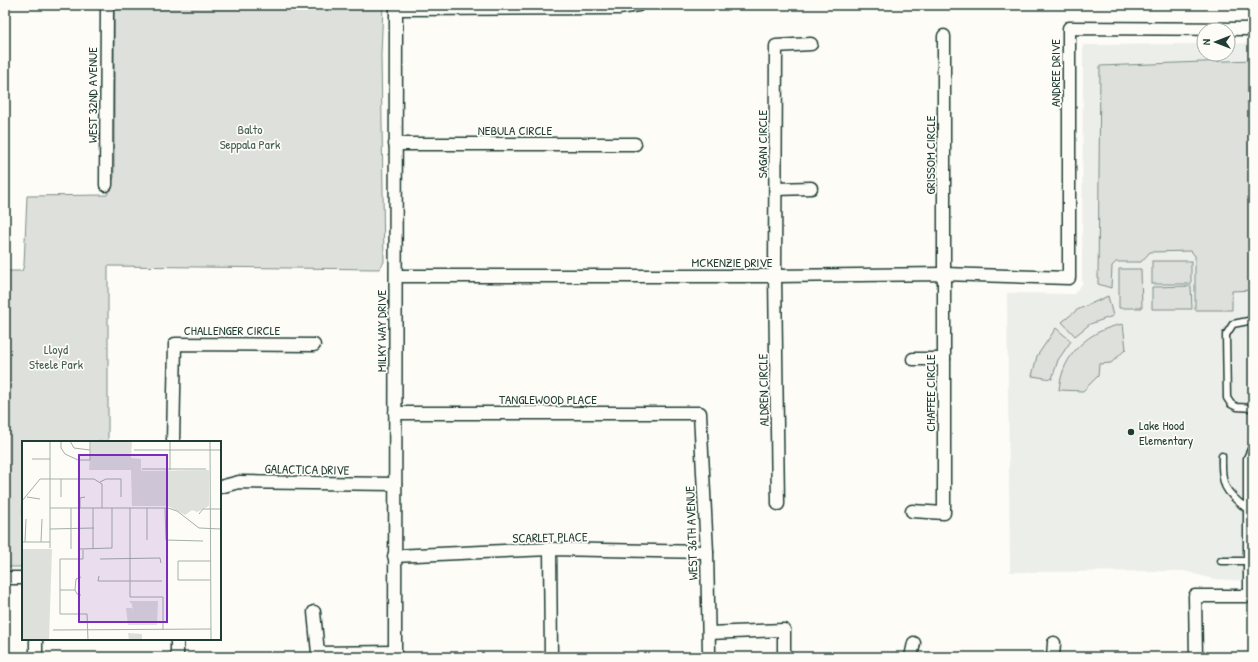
<svg xmlns="http://www.w3.org/2000/svg" width="1258" height="662" font-family="'Patrick Hand',sans-serif">
  <style>
    .built { fill: #eceee9 }
    .green { fill: #dde0db; stroke: #7e8e88 }
    .lines { fill: none; stroke-linecap: round; stroke-linejoin: round }
    .service-casing { stroke: #1f3d34; stroke-width: 9 }
    .minor-casing { stroke: #1f3d34; stroke-width: 15 }
    .service { stroke: #fdfcf7; stroke-width: 6 }
    .minor { stroke: #fdfcf7; stroke-width: 12 }
    .poi-dot { fill: #1f3d34; stroke: #fdfcf7; stroke-width: 1.5 }
    .labels { text-anchor: middle; stroke-width: 3.5; stroke-linejoin: round; paint-order: stroke }
    .street-label { font-size: 13px; fill: #1f3d34; stroke: #fdfcf7 }
    .park-label { font-size: 13px; fill: #455e55; stroke: #fdfcf7 }
    .poi-label { font-size: 13px; fill: #1f3d34; stroke: #fdfcf7; text-anchor: start }
    .inset-road { fill: none; stroke: #a4b0a9; stroke-width: 1 }
    .view { fill: #7b2cbf; fill-opacity: 0.15; stroke: #7b2cbf; stroke-width: 2 }
    .inset-edge { fill: none; stroke: #1f3d34; stroke-width: 2 }
  </style>
  <rect width="100%" height="100%" fill="#fdfcf7"/>
  <filter id="ink" filterUnits="userSpaceOnUse"><feTurbulence type="fractalNoise" baseFrequency=".025" numOctaves="2"/><feDisplacementMap in="SourceGraphic" scale="8" xChannelSelector="R" yChannelSelector="G"/><feConvolveMatrix kernelMatrix="1 2 1 2 8 2 1 2 1" color-interpolation-filters="sRGB"/></filter>
  <g filter="url(#ink)">
    <!-- built -->
    <polygon class="built" points="1253,43 1253,581 1213,579 1184,571 1010,572 1007,293 1074,294 1082,284 1083,45 1204,44 1204,54 1228,54 1228,44"/>
    <!-- green -->
    <g class="green">
      <polygon points="114,5 383,5 381,55 384,262 379,269 108,266 108,442 23,442 23,567 5,567 5,271 22,271 24,265 27,196 107,195 114,177"/>
      <polygon points="1253,60 1253,290 1232,291 1232,310 1195,310 1195,256 1191,251 1150,252 1141,262 1116,262 1112,266 1111,288 1098,284 1100,66"/>
      <rect x="1152" y="261" width="39" height="23"/>
      <polygon points="1119,269 1141,269 1142,308 1119,308"/>
      <polygon points="1191,286 1192,309 1152,309 1152,287"/>
      <polygon points="1108,296 1113,316 1090,324 1075,336 1062,322 1077,310"/>
      <path d="M1123,324L1126,349L1111,363L1099,364L1098,376L1083,391L1059,390C1062,354 1089,330 1123,324Z"/>
      <polygon points="1056,328 1071,341 1058,360 1052,379 1032,376 1037,356"/>
    </g>
    <g class="lines">
      <defs>
        <g id="service">
          <polyline points="1253,320 1233,324 1226,335 1227,398 1231,404 1237,407 1253,408"/>
          <path d="M1222,456C1221,485 1224,491 1247,509"/>
          <polyline points="1221,561 1247,561"/>
          <polyline points="1247,596 1247,458 1253,445"/>
        </g>
        <g id="minor">
          <polyline points="396,9 619,8 638,5"/>
          <polyline points="395,144 635,144"/>
          <polyline points="106,185 107,5"/>
          <polyline points="776,189 811,188"/>
          <polyline points="396,276 775,276 944,274 1069,278 1069,28 1253,29"/>
          <polyline points="913,359 944,359"/>
          <polyline points="395,413 700,413 707,552 709,652"/>
          <polyline points="173,442 175,344 314,345"/>
          <polyline points="220,487 239,482 395,484"/>
          <polyline points="778,504 775,276 776,46 811,44"/>
          <polyline points="912,511 944,513 944,36"/>
          <polyline points="550,549 551,657"/>
          <polyline points="394,556 550,549 707,552"/>
          <polyline points="5,578 23,578"/>
          <polyline points="314,612 318,653 395,652"/>
          <polyline points="709,633 784,630 784,657"/>
          <polyline points="36,657 36,639"/>
          <polyline points="177,657 177,639"/>
          <polyline points="395,657 396,5"/>
          <polyline points="911,657 914,643"/>
          <polyline points="1053,657 1054,643"/>
          <polyline points="1196,657 1195,596 1253,596"/>
        </g>
      </defs>
      <!-- service casing -->
      <use href="#service" class="service-casing"/>
      <!-- minor casing -->
      <use href="#minor" class="minor-casing"/>
      <!-- service -->
      <use href="#service" class="service"/>
      <!-- minor -->
      <use href="#minor" class="minor"/>
    </g>
  </g>
  <!-- markers -->
  <circle class="poi-dot" cx="1131" cy="432" r="4"/>
  <g class="labels">
    <!-- street labels -->
    <g class="street-label">
      <text transform="translate(1055 73) rotate(-90)" y="5">ANDREE DRIVE</text>
      <text transform="translate(92 95) rotate(-90)" y="5">WEST 32ND AVENUE</text>
      <text x="515" y="135">NEBULA CIRCLE</text>
      <text transform="translate(762 144) rotate(-90)" y="5">SAGAN CIRCLE</text>
      <text transform="translate(930 155) rotate(-90)" y="5">GRISSOM CIRCLE</text>
      <text x="732" y="267">MCKENZIE DRIVE</text>
      <text x="232" y="335">CHALLENGER CIRCLE</text>
      <text transform="translate(381 331) rotate(-90)" y="5">MILKY WAY DRIVE</text>
      <text transform="translate(763 390) rotate(-91)" y="5">ALDREN CIRCLE</text>
      <text transform="translate(930 393) rotate(-90)" y="5">CHAFFEE CIRCLE</text>
      <text x="548" y="404">TANGLEWOOD PLACE</text>
      <text transform="translate(307 469) rotate(1)" y="5">GALACTICA DRIVE</text>
      <text transform="translate(691 533) rotate(-92)" y="5">WEST 36TH AVENUE</text>
      <text transform="translate(550 537) rotate(-1)" y="5">SCARLET PLACE</text>
    </g>
    <!-- park labels -->
    <g class="park-label">
      <text x="250" y="134">Balto<tspan x="250" dy="15">Seppala Park</tspan></text>
      <text x="56" y="354">Lloyd<tspan x="56" dy="15">Steele Park</tspan></text>
    </g>
    <!-- poi labels -->
    <g class="poi-label">
      <text x="1139" y="430">Lake Hood<tspan x="1139" dy="15">Elementary</tspan></text>
    </g>
  </g>
  <!-- overview -->
  <g transform="translate(22 441)">
    <rect width="199" height="199" fill="#fdfcf7"/>
    <path d="M69,0H110L109,17L119,18V29L121,30L187,29V65L175,71L170,69L163,74L146,65H110L109,29H67ZM0,108H30L27,199H0ZM107,160H136L135,184H106L104,167H110L111,172L110,163ZM106,192L120,193V199H107Z" fill="#dde0db"/>
    <path class="inset-road" d="M28,0V107M39,0V7L43,13L56,19H68V0M48,0L52,7L68,9M148,0V29M188,0L189,199M112,9H199M10,18H28M120,28H184M78,41L84,38H99V56M5,56L18,58M39,56V38M0,60L18,38H72L80,43V67M28,67H146L155,70L177,87L199,88M49,67V108M58,67V57L63,56M71,67V108M108,67V156H141V189M125,67V99M143,67L144,99L181,100M177,73L181,68H199M28,88L72,87M0,101H28M3,101L4,78M19,101L20,78M58,108L90,107V67M61,109V118H38V173H65L66,199M78,118L138,117L139,122M77,135L76,140H140M59,136L54,138L53,149L55,153L59,154M188,139H156V120H189M38,149H53M31,189L189,188"/>
    <path class="view" d="M57,14H145V181H57Z"/>
    <rect width="199" height="199" class="inset-edge"/>
  </g>
  <!-- margin -->
  <rect width="1258" height="662" fill="none" stroke="#fdfcf7" stroke-width="20"/>
  <rect x="10" y="10" width="1238" height="642" fill="none" stroke="#1f3d34" stroke-width="1.5" filter="url(#ink)"/>
  <!-- north arrow -->
  <g transform="translate(1216 42) rotate(270)"><circle r="19" fill="#fdfcf7" stroke="#a4b0a9"/>
  <path d="M0-3L7 15L0 10L-7 15Z" fill="#1f3d34"/>
  <text y="-6" font-size="11" font-weight="bold" text-anchor="middle" fill="#1f3d34">N</text>
  </g>
</svg>
